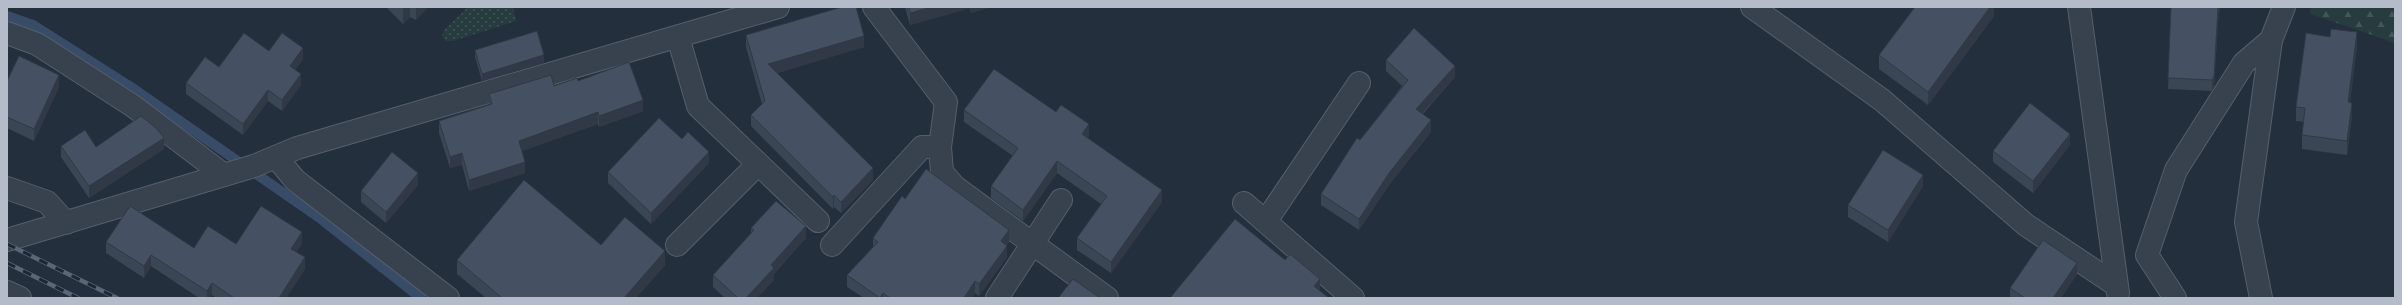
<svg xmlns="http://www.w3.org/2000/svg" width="2402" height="305" font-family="'Varela Round',sans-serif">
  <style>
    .green { fill: url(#green-dots) }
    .forest { fill: url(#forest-firs) }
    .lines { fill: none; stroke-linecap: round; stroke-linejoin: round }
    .stream { stroke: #394c67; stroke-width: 10 }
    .minor-casing { stroke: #565f6c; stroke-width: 24 }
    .minor { stroke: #38414e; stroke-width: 22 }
    .rail-casing { stroke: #5a6575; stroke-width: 4.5 }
    .rail { stroke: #1d2633; stroke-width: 3; stroke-dasharray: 9; stroke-linecap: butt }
    .wall { fill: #3b4654 }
    .shaded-wall { fill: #303945 }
    .building { fill: #455162; stroke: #303945 }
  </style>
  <defs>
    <pattern id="green-dots" width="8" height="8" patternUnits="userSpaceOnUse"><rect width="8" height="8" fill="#263c3f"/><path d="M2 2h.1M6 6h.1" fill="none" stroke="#435659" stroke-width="1.8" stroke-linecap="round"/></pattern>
    <pattern id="forest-firs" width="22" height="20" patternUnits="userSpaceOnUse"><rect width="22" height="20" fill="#263c3f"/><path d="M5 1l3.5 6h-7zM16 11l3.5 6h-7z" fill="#435659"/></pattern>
  </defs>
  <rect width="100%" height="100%" fill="#242f3e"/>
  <!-- green -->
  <polygon class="green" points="468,7 513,7 516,21 453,41 446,41 442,36 444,30"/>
  <!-- forest -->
  <polygon class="forest" points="2311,7 2395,7 2395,44 2384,39 2310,14"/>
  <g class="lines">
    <!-- stream -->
    <polyline class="stream" points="7,16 33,25 134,89 321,219 421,298"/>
    <defs>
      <g id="minor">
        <polyline points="874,7 946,102 940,147 942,172 955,187 1107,298"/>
        <polyline points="1752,7 1882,100 2026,225 2116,285"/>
        <polyline points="2079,7 2118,293"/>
        <polyline points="7,33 37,44 133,106 224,175"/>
        <polyline points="678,37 698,106 818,221"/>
        <polyline points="276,157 295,180 448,298"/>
        <polyline points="7,188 47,202 66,223"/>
        <polyline points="1244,203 1353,298"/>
        <polyline points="1266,221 1359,83"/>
        <polyline points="7,240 254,166 297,148 778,7"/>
        <polyline points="677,245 758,164"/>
        <polyline points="832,245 922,147 940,147"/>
        <polyline points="7,292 20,298"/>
        <polyline points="997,298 1061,200"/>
        <polyline points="2175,298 2147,255 2176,170 2244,63 2271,40 2284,7"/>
        <polyline points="2261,298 2246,222 2271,40"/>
      </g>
    </defs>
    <!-- minor casing -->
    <use href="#minor" class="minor-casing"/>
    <!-- minor -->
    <use href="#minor" class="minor"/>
    <defs>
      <g id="rail">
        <polyline points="7,244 117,298"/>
        <polyline points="7,263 78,298"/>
      </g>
    </defs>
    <!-- rail casing -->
    <use href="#rail" class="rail-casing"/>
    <!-- rail -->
    <use href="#rail" class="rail"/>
  </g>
  <!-- wall -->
  <g class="wall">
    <polygon points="386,7 428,7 416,20 410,17 403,24"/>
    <polygon points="905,7 991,7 971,13 970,8 910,25"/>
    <polygon points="1994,7 1994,16 1928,105 1879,69 1879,55"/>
    <polygon points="2171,7 2220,7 2218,22 2214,87 2212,91 2168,89"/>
    <polygon points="746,35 864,47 777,73 873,180 841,213 834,207 833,209 751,126 751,115 762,104 746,47"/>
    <polygon points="2357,46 2350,102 2352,116 2347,155 2302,149 2302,135 2304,122 2296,121 2296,107"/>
    <polygon points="475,50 544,63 482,81 475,57"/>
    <polygon points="269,51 303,59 295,70 301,85 282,111 268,101 243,135 186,94 186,83 219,67"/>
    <polygon points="1386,60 1455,77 1423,114 1431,132 1389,185 1359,230 1321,205 1321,194 1360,140 1402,86 1386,71"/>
    <polygon points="7,81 59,87 34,141 7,128"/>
    <polygon points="578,81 643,111 599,127 598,124 522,151 525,173 469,191 462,165 450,168 439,133 439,121 489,105 489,94 554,86"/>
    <polygon points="964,110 1089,136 1087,138 1162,202 1111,273 1077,250 1077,238 1101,204 1057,173 1023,221 991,198 991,186 1013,156 964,122"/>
    <polygon points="682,139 709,163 651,224 608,183 608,172"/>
    <polygon points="2070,145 2033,193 1993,162 1993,151"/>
    <polygon points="61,146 164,149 89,198 61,157"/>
    <polygon points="418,185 386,223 361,202 361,191"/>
    <polygon points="1923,186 1888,242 1848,217 1848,205"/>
    <polygon points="905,199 1009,242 1006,245 1007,257 979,296 975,293 972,298 864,298 847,287 847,275 873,247 873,238"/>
    <polygon points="751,228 806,238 774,274 774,280 757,298 725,298 713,287 713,275 751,234"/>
    <polygon points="106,242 194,248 236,244 302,244 296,252 305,269 286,298 216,298 212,295 210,298 199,298 151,266 144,278 106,253"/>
    <polygon points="601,245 665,265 636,298 486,298 457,274 457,260"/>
    <polygon points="2077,274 2061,298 2010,298 2010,288"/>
  </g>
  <!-- shaded-wall -->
  <g class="shaded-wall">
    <polygon points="405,7 410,7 410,17 403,24 403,9"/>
    <polygon points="416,7 428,7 416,20"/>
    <polygon points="932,7 970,7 970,8 910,25 910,13"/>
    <polygon points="971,7 991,7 971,13"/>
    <polygon points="1990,7 1994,7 1994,16 1928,105 1928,92"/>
    <polygon points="2218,7 2220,7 2218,22 2214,87 2212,91 2212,80"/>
    <polygon points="2357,32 2357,46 2348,116 2348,102"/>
    <polygon points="864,36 864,47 768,76 768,64"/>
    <polygon points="303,48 303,59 290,78 290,66"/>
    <polygon points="544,55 544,63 482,81 482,74"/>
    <polygon points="1455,66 1455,77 1416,120 1416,109"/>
    <polygon points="301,74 301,85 282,111 282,100"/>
    <polygon points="59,75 59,87 34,141 34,129"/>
    <polygon points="268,90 268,101 243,135 243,124"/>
    <polygon points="643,100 643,111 599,127 599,116"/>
    <polygon points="2352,103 2352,116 2347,155 2347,141"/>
    <polygon points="598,112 598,124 519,152 519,141"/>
    <polygon points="1431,120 1431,132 1389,185 1359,230 1359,219 1389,173"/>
    <polygon points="1089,124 1089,136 1082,146 1082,134"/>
    <polygon points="2070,134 2070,145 2033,193 2033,181"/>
    <polygon points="164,138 164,149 89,198 89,186"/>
    <polygon points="709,152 709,163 651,224 651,213"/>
    <polygon points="462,153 462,165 450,168 450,157"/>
    <polygon points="1057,161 1057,173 1023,221 1023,210"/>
    <polygon points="525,162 525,173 469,191 469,180"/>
    <polygon points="873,168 873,180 841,213 841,202"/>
    <polygon points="418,173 418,185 386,223 386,212"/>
    <polygon points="1923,175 1923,186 1888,242 1888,230"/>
    <polygon points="1162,190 1162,202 1111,273 1111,262"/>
    <polygon points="834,195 834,207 833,209 833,197"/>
    <polygon points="806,226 806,238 774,274 774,280 757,298 746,298 771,265"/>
    <polygon points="1009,230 1009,242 1001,253 1001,241"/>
    <polygon points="302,232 302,244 291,260 291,249"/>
    <polygon points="1007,246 1007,257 979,296 979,284"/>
    <polygon points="665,251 665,265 636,298 624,298"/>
    <polygon points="151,255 151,266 144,278 144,266"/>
    <polygon points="305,257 305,269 286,298 279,298"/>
    <polygon points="2077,263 2077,274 2061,298 2053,298"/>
    <polygon points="1320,279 1320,290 1314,286"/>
    <polygon points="975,281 975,293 972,298 964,298"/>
    <polygon points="212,283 212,295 210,298 207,298 207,291"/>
    <polygon points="883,293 883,298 880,298"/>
  </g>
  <!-- building -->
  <g class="building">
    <polygon points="842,7 856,7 864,36 768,64 873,168 841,202 834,195 833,197 751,115 765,101 746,35"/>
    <polygon points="909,7 932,7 910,13"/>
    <polygon points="1915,7 1990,7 1928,92 1879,55"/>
    <polygon points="2171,7 2218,7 2214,76 2212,80 2168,78"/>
    <polygon points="1414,28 1455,66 1416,109 1431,120 1389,173 1359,219 1321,194 1357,138 1360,140 1408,80 1386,60"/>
    <polygon points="2331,29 2357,32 2348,102 2352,103 2347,141 2302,135 2305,108 2296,107 2306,33 2330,37"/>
    <polygon points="537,31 544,55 482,74 475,50"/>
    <polygon points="244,33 269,51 282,33 303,48 290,66 301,74 282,100 268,90 243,124 186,83 205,57 219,67"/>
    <polygon points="19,56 59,75 34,129 7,117 7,81"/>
    <polygon points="629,62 643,100 599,116 598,112 519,141 525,162 469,180 462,153 450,157 439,121 492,104 489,94 551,75 554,86 577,78 578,81"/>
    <polygon points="994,69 1056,112 1061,105 1089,124 1082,134 1162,190 1111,262 1077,238 1107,196 1057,161 1023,210 991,186 1018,148 964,110"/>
    <polygon points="2030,103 2070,134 2033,181 1993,151"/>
    <polygon points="141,116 156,128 164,138 89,186 61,146 85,130 96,147"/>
    <polygon points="659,118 682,139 688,132 709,152 651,213 608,172"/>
    <polygon points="1883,150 1923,175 1888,230 1848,205"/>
    <polygon points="392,152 418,173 386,212 361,191"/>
    <polygon points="926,169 1009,230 1001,241 1007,246 979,284 975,281 964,298 890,298 883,293 880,298 847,275 878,242 873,238 902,196 905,199"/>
    <polygon points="524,180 601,245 625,217 665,251 624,298 502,298 457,260"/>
    <polygon points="776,201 806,226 771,265 774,268 746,298 738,298 713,275 754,230 751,228"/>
    <polygon points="130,206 194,248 208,226 236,244 261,206 302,232 291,249 305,257 279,298 234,298 212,283 207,291 151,255 144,266 106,242"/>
    <polygon points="1235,219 1285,260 1290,254 1320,279 1314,286 1329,298 1170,298"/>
    <polygon points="2043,240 2077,263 2053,298 2025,298 2010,288"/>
    <polygon points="1073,279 1100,298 1058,298"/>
  </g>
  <!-- border -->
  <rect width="2402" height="305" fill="none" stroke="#b4bcc9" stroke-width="16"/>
</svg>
